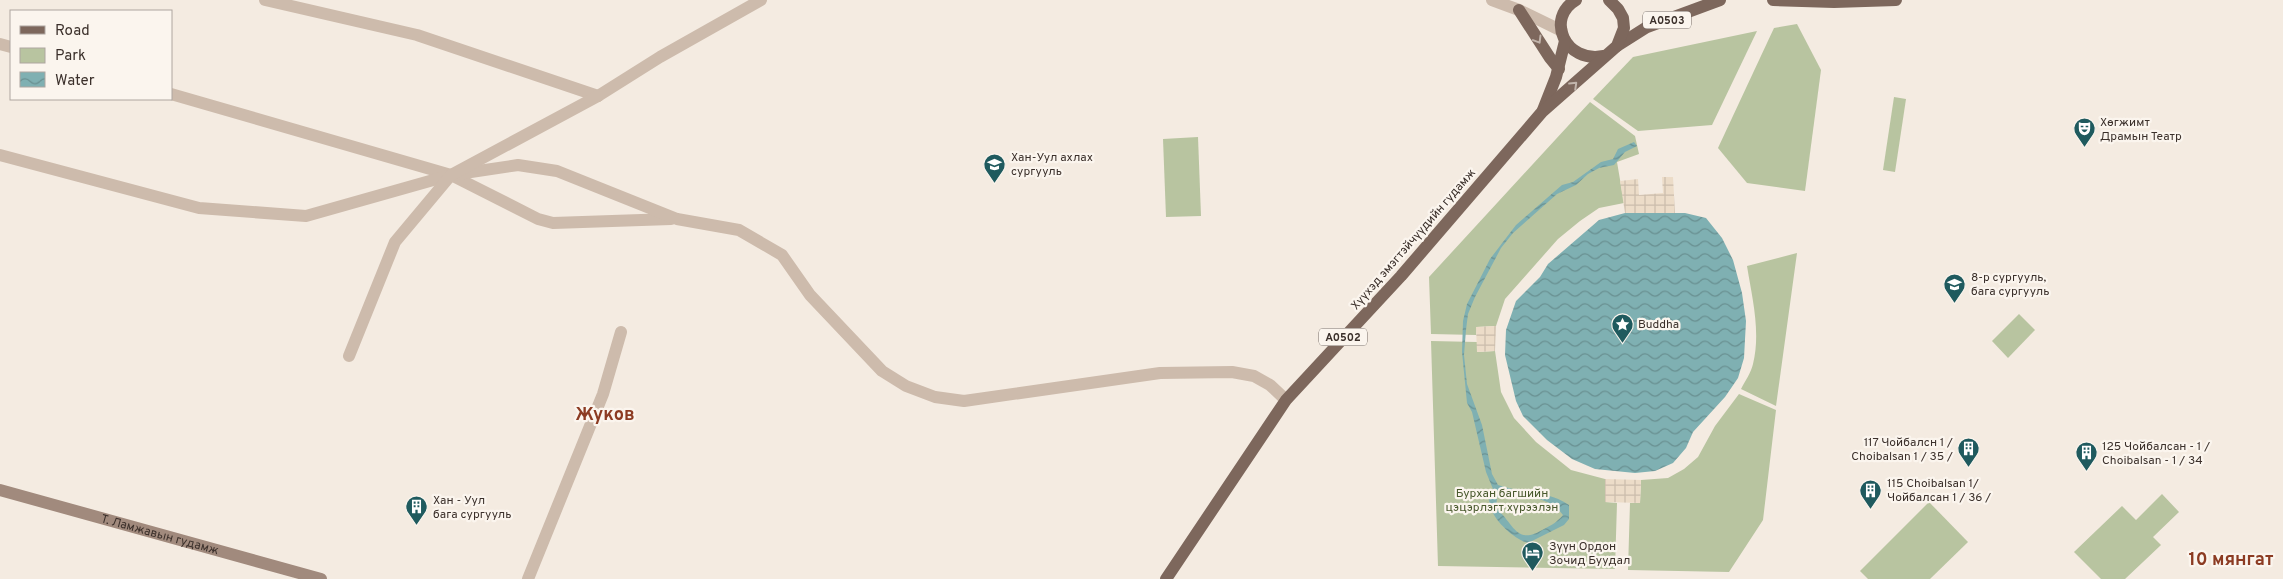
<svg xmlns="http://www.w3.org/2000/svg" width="2283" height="579" font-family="Overpass,sans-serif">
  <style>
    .park { fill: #b8c4a0 }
    .plaza { fill: url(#plaza-grid) }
    .water { fill: url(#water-waves); fill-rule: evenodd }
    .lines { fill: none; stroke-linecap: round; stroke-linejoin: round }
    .street { stroke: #cdbbac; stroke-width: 12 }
    .secondary { stroke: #a18a7d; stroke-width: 12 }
    .primary { stroke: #7d675c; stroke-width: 12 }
    .oneway { stroke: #c2b5ac }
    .labels { text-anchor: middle; stroke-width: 4.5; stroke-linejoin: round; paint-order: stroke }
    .shield { fill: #fbf5ee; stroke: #756b66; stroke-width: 1 }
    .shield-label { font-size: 11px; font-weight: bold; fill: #3b302b }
    .poi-label { font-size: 12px; fill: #3b302b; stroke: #fbf5ee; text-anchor: start }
    .street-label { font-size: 12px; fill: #3b302b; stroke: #fbf5ee }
    .park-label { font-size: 12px; fill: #4a5a2e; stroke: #fbf5ee }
    .district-label { font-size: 18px; font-weight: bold; fill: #8c3b22; stroke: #fbf5ee }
  </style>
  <defs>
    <pattern id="plaza-grid" width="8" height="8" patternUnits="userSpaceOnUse" patternTransform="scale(1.25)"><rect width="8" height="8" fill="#ecdcc8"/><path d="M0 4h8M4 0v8" fill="none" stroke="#cbbdac"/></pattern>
    <pattern id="water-waves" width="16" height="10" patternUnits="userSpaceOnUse" patternTransform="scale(1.25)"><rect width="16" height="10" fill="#7fb0b2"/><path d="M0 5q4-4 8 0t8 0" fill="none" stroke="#699091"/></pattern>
  </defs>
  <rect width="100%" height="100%" fill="#f4ebe1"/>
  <!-- park -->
  <g class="park">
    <polygon points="1797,24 1821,70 1805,191 1747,183 1718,148 1774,28"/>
    <polygon points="1757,31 1712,125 1638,131 1593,99 1633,57"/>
    <polygon points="1894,97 1906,99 1895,172 1883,170"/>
    <polygon points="1590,102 1635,136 1639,154 1617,162 1624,203 1599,208 1580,221 1558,239 1505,299 1496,326 1477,327 1476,335 1431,334 1429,277"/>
    <polygon points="1198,137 1201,216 1166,217 1163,139"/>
    <path d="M1797,253L1776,406L1741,389C1745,381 1751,373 1753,364C1761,332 1752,297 1747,266Z"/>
    <polygon points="2019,314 2035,330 2008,358 1992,341"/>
    <polygon points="1431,341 1477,342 1477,352 1495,351 1501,392 1514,418 1536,442 1571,470 1605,479 1605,502 1617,503 1615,569 1438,566"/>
    <polygon points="1739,394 1776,410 1763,520 1729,572 1628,570 1630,503 1640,503 1641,480 1668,478 1684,469 1698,457 1715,426"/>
    <polygon points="2162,494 2179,512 2153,537 2161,545 2125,579 2101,579 2074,552 2122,506 2136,520"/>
    <polygon points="1929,502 1968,542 1930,579 1868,579 1860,571"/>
  </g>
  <!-- plaza -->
  <g class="plaza">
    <polygon points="1662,177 1673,177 1675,213 1625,213 1620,181 1638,179 1639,195 1663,193"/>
    <polygon points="1496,326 1495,351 1477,352 1476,327"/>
    <polygon points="1605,479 1641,480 1640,503 1605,502"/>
  </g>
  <!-- water -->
  <g class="water">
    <path d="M1634,142L1637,146L1625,152L1614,165L1599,168L1588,174L1576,185L1557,194L1513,233L1501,248L1475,297L1468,314L1466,330L1464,355L1467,384L1482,425L1492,474L1498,485C1521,493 1547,490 1569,505V519L1564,525L1528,543C1510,538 1478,507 1493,489L1486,472L1472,412L1467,403L1462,352L1463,321L1467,304L1490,259L1516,225L1562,185L1573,182L1601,162L1613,159L1618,149ZM1500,495C1522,495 1549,496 1563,515C1557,522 1552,525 1544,529C1516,546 1515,525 1496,508L1497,498Z"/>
    <polygon points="1625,213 1685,213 1706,218 1722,238 1733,260 1742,293 1746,321 1744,358 1738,378 1725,397 1693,432 1686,448 1673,463 1655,471 1635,473 1595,469 1572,459 1547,440 1523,416 1516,401 1505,355 1506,330 1516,301 1540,277 1548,264 1599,220"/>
  </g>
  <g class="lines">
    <!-- street -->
    <g class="street">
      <polyline points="265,0 417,35 598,96"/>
      <polyline points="1492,0 1519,10 1562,31"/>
      <polyline points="0,44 11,47"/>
      <polyline points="171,94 451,175 538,219 553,223 671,219"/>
      <polyline points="0,155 199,208 306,216 451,175 518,165 557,171 677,219 739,230 782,255 810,295 882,371 906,386 935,397 964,401 1160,373 1232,372 1254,376 1270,385 1286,400"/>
      <polyline points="349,356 395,242 451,175 598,96 660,57 761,0"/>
      <polyline points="528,579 603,394 621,332"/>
    </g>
    <!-- secondary -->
    <path class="secondary" id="s1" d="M0,490L321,579"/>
    <!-- primary -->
    <g class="primary">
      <path d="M1576,0C1545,18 1565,64 1604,56"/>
      <polyline points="1773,0 1834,2 1896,0"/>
      <polyline points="1519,10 1550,58 1559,69"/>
      <polyline points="1617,46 1647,27 1720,0"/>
      <polyline points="1543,110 1556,77 1565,41"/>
      <polyline points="1166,579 1286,400 1401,276 1542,112 1617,46 1624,28 1623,18 1618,9 1609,0"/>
    </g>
  </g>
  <!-- one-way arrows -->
  <defs><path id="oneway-chevron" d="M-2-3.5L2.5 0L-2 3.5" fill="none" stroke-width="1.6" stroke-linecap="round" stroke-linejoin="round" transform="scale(1.25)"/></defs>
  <g class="oneway">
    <use href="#oneway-chevron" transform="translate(1538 40) rotate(59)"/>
    <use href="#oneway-chevron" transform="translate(1574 85) rotate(-44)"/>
  </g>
  <!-- icons -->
  <defs>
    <symbol id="theatre-pin" viewBox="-11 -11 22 30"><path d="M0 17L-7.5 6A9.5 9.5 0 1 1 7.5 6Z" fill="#1f5a5e" stroke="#fbf5ee"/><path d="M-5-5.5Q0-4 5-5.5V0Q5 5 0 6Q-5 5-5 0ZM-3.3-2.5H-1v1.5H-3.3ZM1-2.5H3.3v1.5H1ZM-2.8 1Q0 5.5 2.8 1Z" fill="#fff"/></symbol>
    <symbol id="school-pin" viewBox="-11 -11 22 30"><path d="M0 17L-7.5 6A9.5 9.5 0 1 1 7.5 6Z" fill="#1f5a5e" stroke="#fbf5ee"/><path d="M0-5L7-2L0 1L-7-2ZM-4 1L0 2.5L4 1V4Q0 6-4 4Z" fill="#fff"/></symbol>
    <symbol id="sight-pin" viewBox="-11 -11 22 30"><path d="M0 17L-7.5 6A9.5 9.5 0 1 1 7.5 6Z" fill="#1f5a5e" stroke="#fbf5ee"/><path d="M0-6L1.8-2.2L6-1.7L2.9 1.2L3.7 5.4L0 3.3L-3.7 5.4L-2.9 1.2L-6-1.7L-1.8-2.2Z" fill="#fff"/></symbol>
    <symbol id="building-pin" viewBox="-11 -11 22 30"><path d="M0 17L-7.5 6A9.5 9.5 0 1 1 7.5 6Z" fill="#1f5a5e" stroke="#fbf5ee"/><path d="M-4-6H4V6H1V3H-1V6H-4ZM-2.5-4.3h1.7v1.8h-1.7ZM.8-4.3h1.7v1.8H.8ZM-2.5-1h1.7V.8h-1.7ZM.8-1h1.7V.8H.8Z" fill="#fff"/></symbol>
    <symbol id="hotel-pin" viewBox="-11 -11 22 30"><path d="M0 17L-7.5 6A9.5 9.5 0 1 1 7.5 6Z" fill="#1f5a5e" stroke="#fbf5ee"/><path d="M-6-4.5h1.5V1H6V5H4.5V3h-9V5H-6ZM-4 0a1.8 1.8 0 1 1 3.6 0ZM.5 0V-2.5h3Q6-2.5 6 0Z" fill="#fff"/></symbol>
  </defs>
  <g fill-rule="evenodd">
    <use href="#theatre-pin" x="2072" y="116" width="25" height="34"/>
    <use href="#school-pin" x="982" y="152" width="25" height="34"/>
    <use href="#school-pin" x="1942" y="272" width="25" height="34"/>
    <use href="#sight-pin" x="1610" y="312" width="25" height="34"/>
    <use href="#building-pin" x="1956" y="436" width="25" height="34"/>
    <use href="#building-pin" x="2074" y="440" width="25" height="34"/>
    <use href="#building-pin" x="1858" y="478" width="25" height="34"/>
    <use href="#building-pin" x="404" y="494" width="25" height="34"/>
    <use href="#hotel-pin" x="1520" y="540" width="25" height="34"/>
  </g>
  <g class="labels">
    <!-- shield labels -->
    <g class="shield">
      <rect x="1643" y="11.5" width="48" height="17" rx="4"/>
      <rect x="1319" y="328.5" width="48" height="17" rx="4"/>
    </g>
    <g class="shield-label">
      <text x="1667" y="24">A0503</text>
      <text x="1343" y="341">A0502</text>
    </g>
    <!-- poi labels -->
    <g class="poi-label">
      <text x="2100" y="126">Хөгжимт<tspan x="2100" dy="14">Драмын Театр</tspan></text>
      <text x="1011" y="161">Хан-Уул ахлах<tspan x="1011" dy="14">сургууль</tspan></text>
      <text x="1971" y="281">8-р сургууль,<tspan x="1971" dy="14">бага сургууль</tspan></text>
      <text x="1638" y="328">Buddha</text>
      <text x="1953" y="446" text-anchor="end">117 Чойбалсн 1 /<tspan x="1953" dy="14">Choibalsan 1 / 35 /</tspan></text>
      <text x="2102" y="450">125 Чойбалсан - 1 /<tspan x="2102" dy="14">Choibalsan - 1 / 34</tspan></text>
      <text x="1887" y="487">115 Choibalsan 1/<tspan x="1887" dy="14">Чойбалсан 1 / 36 /</tspan></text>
      <text x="433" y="504">Хан - Уул<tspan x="433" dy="14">бага сургууль</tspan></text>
      <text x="1549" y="550">Зүүн Ордон<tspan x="1549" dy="14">Зочид Буудал</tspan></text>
    </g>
    <!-- street labels -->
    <g class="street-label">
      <text transform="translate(1413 239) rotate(-49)" y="4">Хүүхэд эмэгтэйчүүдийн гудамж</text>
      <text dy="4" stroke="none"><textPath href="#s1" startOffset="166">Т. Ламжавын гудамж</textPath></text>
    </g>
    <!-- park labels -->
    <g class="park-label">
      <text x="1502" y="497">Бурхан багшийн<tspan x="1502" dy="14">цэцэрлэгт хүрээлэн</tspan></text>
    </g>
    <!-- district labels -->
    <g class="district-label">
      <text x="605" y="420">Жуков</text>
      <text x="2231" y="565">10 мянгат</text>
    </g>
  </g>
  <!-- legend -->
  <rect x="10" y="10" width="162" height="90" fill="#fbf5ee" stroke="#aea6a0"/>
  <rect x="20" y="26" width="25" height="8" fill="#7d675c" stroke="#aea6a0"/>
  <text x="55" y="35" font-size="15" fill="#3b302b">Road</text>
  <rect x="20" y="48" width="25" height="15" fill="#b8c4a0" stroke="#aea6a0"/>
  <text x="55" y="60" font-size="15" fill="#3b302b">Park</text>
  <rect x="20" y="72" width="25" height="15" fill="url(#water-waves)" stroke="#aea6a0"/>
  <text x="55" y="85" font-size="15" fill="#3b302b">Water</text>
</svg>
